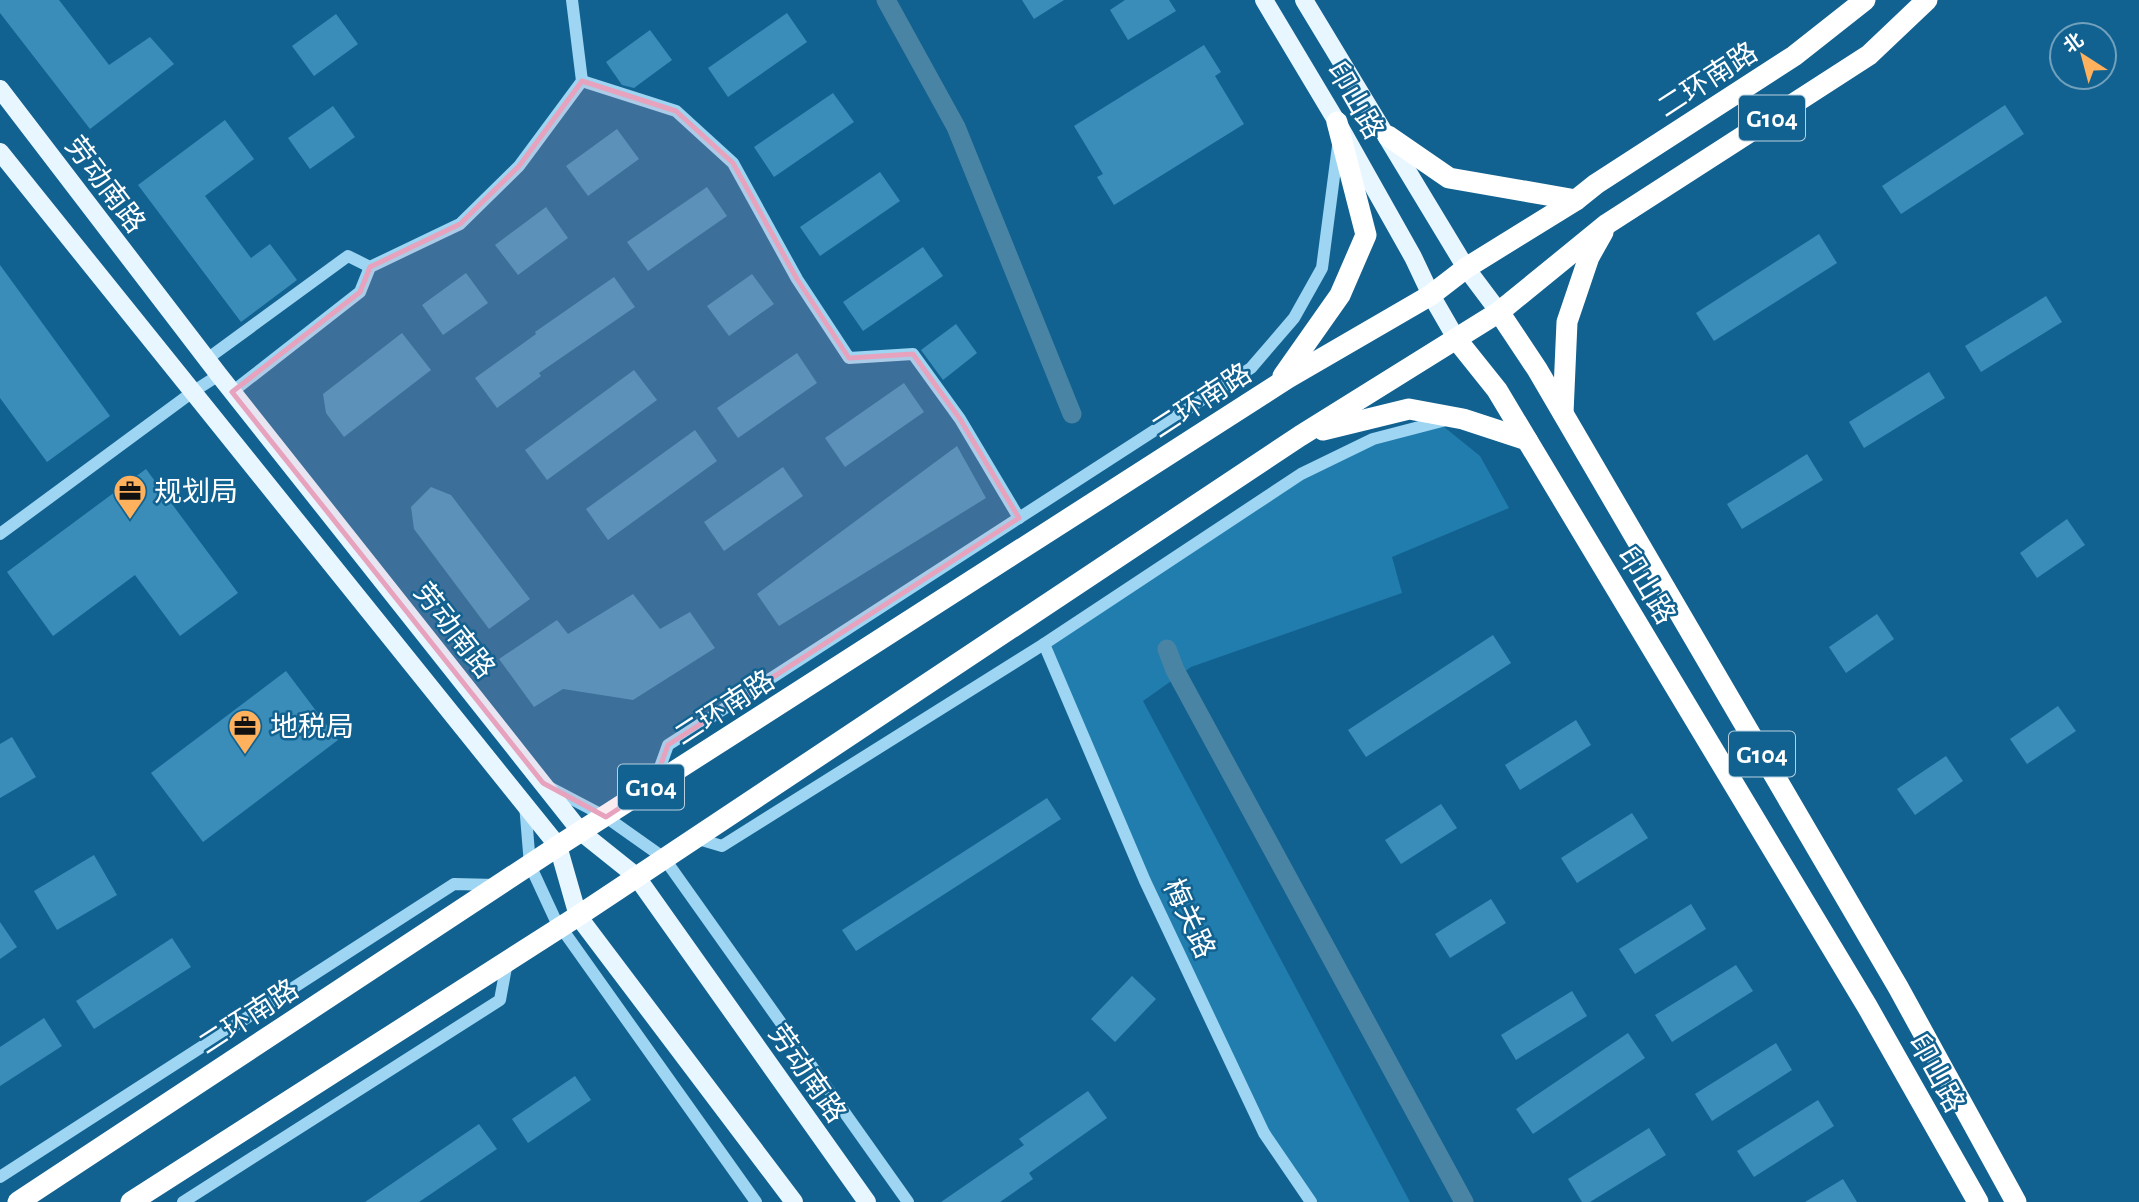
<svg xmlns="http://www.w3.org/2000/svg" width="2139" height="1202" font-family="'Alegreya Sans','Noto Sans SC',sans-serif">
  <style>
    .green { fill: #207dae }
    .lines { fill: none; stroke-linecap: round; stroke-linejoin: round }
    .canal { stroke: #4a84a4; stroke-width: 19 }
    .building { fill: #3a8db9 }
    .minor { stroke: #9dd5f2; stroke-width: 12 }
    .major { stroke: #e8f6ff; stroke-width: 18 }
    .highway { stroke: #fff; stroke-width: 21 }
    .marked { fill: #e7a3bd; fill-opacity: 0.2; stroke: #e7a3bd; stroke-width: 5; stroke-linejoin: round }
    .labels { text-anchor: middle; stroke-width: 5; stroke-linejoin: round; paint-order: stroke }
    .shield { fill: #126291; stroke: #b8d0de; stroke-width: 2 }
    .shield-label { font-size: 26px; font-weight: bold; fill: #fff }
    .street-label { font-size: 28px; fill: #fff; stroke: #126291 }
    .poi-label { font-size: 28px; fill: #fff; stroke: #126291; text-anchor: start }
  </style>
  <rect width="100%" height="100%" fill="#126291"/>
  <!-- green -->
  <polygon class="green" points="1438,422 1480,456 1509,508 1392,557 1402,593 1191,667 1143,701 1410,1202 1311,1202 1264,1133 1044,644 1301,474 1373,439"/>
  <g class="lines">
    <!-- canal -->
    <g class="canal">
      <polyline points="886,0 956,127 1072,414"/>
      <polyline points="1167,649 1175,670 1464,1202"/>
    </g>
  </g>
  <!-- building -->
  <g class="building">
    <polygon points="0,0 59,0 109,65 150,37 174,64 90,129 0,13"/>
    <polygon points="1022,0 1064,0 1034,19"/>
    <polygon points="1125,0 1169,0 1176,11 1128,40 1110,10"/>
    <polygon points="787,13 807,42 728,97 708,68"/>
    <polygon points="336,14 358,44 314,76 292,46"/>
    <polygon points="650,30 672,60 634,88 622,85 606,62"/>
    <polygon points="1204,45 1221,72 1215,76 1244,124 1114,205 1097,177 1103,174 1074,126"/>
    <polygon points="833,93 854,122 774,177 754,147"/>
    <polygon points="2005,105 2024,134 1901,214 1882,186"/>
    <polygon points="333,106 355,137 310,169 288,138"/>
    <polygon points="225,120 254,159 205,196 251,258 270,244 297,280 241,322 138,185"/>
    <polygon points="617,129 639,159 588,196 566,166"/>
    <polygon points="880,172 900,201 820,256 800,227"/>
    <polygon points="707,187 727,216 648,271 627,242"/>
    <polygon points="546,207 568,238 518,275 495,245"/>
    <polygon points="1819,234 1837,263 1714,341 1696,313"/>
    <polygon points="923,247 943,276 863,331 843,302"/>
    <polygon points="0,265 110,416 47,462 0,398"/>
    <polygon points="466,273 488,303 443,335 422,305"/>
    <polygon points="752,274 774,304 729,336 707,306"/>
    <polygon points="614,277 635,307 539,373 541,376 497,408 475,378 536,334 535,332"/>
    <polygon points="2046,296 2062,322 1981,372 1965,346"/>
    <polygon points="956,324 977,353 943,380 921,350"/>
    <polygon points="402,333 431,370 344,437 326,413 323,394"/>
    <polygon points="797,353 817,383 738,438 717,408"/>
    <polygon points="634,370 657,400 547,480 525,450"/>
    <polygon points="1929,372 1945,398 1864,448 1849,422"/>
    <polygon points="904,383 924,412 845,467 825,438"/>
    <polygon points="695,430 717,461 608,540 586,509"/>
    <polygon points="957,446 986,498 779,626 757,594"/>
    <polygon points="1807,454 1823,480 1742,529 1727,504"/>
    <polygon points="783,467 803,496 724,551 704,522"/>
    <polygon points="146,469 238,593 180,636 135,575 53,636 7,572"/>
    <polygon points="431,487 451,495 530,599 489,629 414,529 411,507"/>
    <polygon points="2067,519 2085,545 2037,578 2020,553"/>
    <polygon points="633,594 660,629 690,612 715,648 633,700 563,689 534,707 499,659 557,620 568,634"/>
    <polygon points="1877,614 1894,639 1846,673 1829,647"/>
    <polygon points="1493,635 1511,663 1366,757 1348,730"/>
    <polygon points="286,671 338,740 203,842 151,773"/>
    <polygon points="2058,706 2076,731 2027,764 2010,739"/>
    <polygon points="1576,720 1591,745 1520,790 1505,765"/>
    <polygon points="12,737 36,777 0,798 0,744"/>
    <polygon points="1946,756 1963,781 1915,815 1897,789"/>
    <polygon points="1047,798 1061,819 856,951 842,930"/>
    <polygon points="1441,804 1457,828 1401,864 1385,840"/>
    <polygon points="1632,813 1648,838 1577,883 1561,858"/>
    <polygon points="94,855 117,895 57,930 34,891"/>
    <polygon points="1491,899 1506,923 1450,958 1435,934"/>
    <polygon points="1691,904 1706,929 1635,974 1619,949"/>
    <polygon points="0,922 17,947 0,959"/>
    <polygon points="172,938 191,967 94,1029 76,1001"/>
    <polygon points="1736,965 1753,991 1672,1042 1655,1015"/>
    <polygon points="1132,976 1156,999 1115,1042 1091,1019"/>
    <polygon points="1572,991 1587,1016 1516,1060 1501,1035"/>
    <polygon points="44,1018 62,1046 0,1086 0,1047"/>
    <polygon points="1628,1033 1645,1058 1533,1134 1516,1109"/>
    <polygon points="1776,1043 1792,1070 1712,1121 1695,1094"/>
    <polygon points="575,1076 591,1100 528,1143 512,1119"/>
    <polygon points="1088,1091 1107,1118 1029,1173 1033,1179 1000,1202 941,1202 1024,1145 1019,1139"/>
    <polygon points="1818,1100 1834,1126 1754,1177 1737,1151"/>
    <polygon points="479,1124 497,1149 419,1202 365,1202"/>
    <polygon points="1649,1128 1666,1155 1590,1202 1582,1202 1568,1179"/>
    <polygon points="1843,1179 1857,1202 1805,1202"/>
  </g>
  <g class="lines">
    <!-- minor -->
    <g class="minor">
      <polyline points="582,81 676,111 733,163 797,279 849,358 913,354 960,419 1019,518"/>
      <polyline points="207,359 348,256 370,267"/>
      <polyline points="232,392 360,292 370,267 460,224 519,166 582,81 572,0"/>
      <polyline points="0,534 194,391 219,375"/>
      <polyline points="1044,644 1145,881 1264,1133 1311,1202"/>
      <polyline points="654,784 668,745 1251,368 1294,318 1322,268 1338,146"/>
      <polyline points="547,786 606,817 664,858 908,1202"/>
      <polyline points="525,804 530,865 555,919 756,1202"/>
      <polyline points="695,838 722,846 1044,644 1301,474 1373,439 1446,420"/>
      <polyline points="0,1177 454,884 496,885"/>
      <polyline points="183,1202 500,1000 507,962"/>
    </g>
    <!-- major -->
    <g class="major">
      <polyline points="1264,0 1337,122 1413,257 1431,295 1457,340"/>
      <polyline points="1304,0 1466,268 1499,312"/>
      <polyline points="0,89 219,375 581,832 636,876 867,1202"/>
      <polyline points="0,152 558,846 578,916 794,1202"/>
    </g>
    <!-- highway -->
    <g class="highway">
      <polyline points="1388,136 1449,178 1576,200"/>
      <polyline points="1499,312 1537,369 1898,987 2016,1202"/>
      <polyline points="1457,340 1497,390 1867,1006 1978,1202"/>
      <polyline points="1283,376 1340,295 1366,235 1337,122"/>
      <polyline points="1563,413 1567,322 1589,257 1603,232"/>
      <polyline points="1323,430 1409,409 1463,419 1527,440"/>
      <polyline points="18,1202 558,846 1288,378 1431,295 1466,268 1576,200 1596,184 1794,56 1865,0"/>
      <polyline points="131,1202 578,916 1300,436 1499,312 1607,224 1869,55 1927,0"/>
    </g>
  </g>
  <!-- marked area -->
  <path class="marked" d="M582,81L676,111L733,163L797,279L849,358L913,354L960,419L1019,518L668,745L653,786L606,817L543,783L232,392L360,292L370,267L460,224L519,166Z"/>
  <!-- icons -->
  <defs>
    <symbol id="office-pin" viewBox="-11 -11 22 30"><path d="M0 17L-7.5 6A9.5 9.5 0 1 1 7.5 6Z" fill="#ffb15e" stroke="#126291"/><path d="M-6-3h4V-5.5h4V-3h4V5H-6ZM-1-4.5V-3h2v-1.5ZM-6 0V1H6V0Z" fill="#111"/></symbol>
  </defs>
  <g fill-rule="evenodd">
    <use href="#office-pin" x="111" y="472" width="38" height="52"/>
    <use href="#office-pin" x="226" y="707" width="38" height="52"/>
  </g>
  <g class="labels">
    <!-- shield labels -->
    <g class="shield">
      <rect x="1739" y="95.5" width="66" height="45" rx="5"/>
      <rect x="1729" y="731.5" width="66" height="45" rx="5"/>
      <rect x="618" y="764.5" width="66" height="45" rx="5"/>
    </g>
    <g class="shield-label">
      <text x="1772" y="127">G104</text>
      <text x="1762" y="763">G104</text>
      <text x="651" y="796">G104</text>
    </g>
    <!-- street labels -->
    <g class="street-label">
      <text transform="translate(1707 79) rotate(-33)" y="10">二环南路</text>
      <text transform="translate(1356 100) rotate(60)" y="10">印山路</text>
      <text transform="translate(106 184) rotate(53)" y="10">劳动南路</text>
      <text transform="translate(1201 400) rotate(-33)" y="10">二环南路</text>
      <text transform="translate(1647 585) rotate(59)" y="10">印山路</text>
      <text transform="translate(455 630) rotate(52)" y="10">劳动南路</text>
      <text transform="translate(724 707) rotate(-33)" y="10">二环南路</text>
      <text transform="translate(1190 918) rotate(65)" y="10">梅关路</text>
      <text transform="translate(248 1016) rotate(-33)" y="10">二环南路</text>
      <text transform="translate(808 1073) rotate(55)" y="10">劳动南路</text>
      <text transform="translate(1937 1073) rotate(61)" y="10">印山路</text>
    </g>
    <!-- poi labels -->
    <g class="poi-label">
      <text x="154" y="501">规划局</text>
      <text x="270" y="736">地税局</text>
    </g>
  </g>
  <!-- north arrow -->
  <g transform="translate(2083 56) rotate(324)"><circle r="33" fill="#126291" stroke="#71a1bd" stroke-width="2"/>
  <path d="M0-5L12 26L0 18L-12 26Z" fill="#ffb15e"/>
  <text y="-10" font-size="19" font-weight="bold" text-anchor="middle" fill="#ffffff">北</text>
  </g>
</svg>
